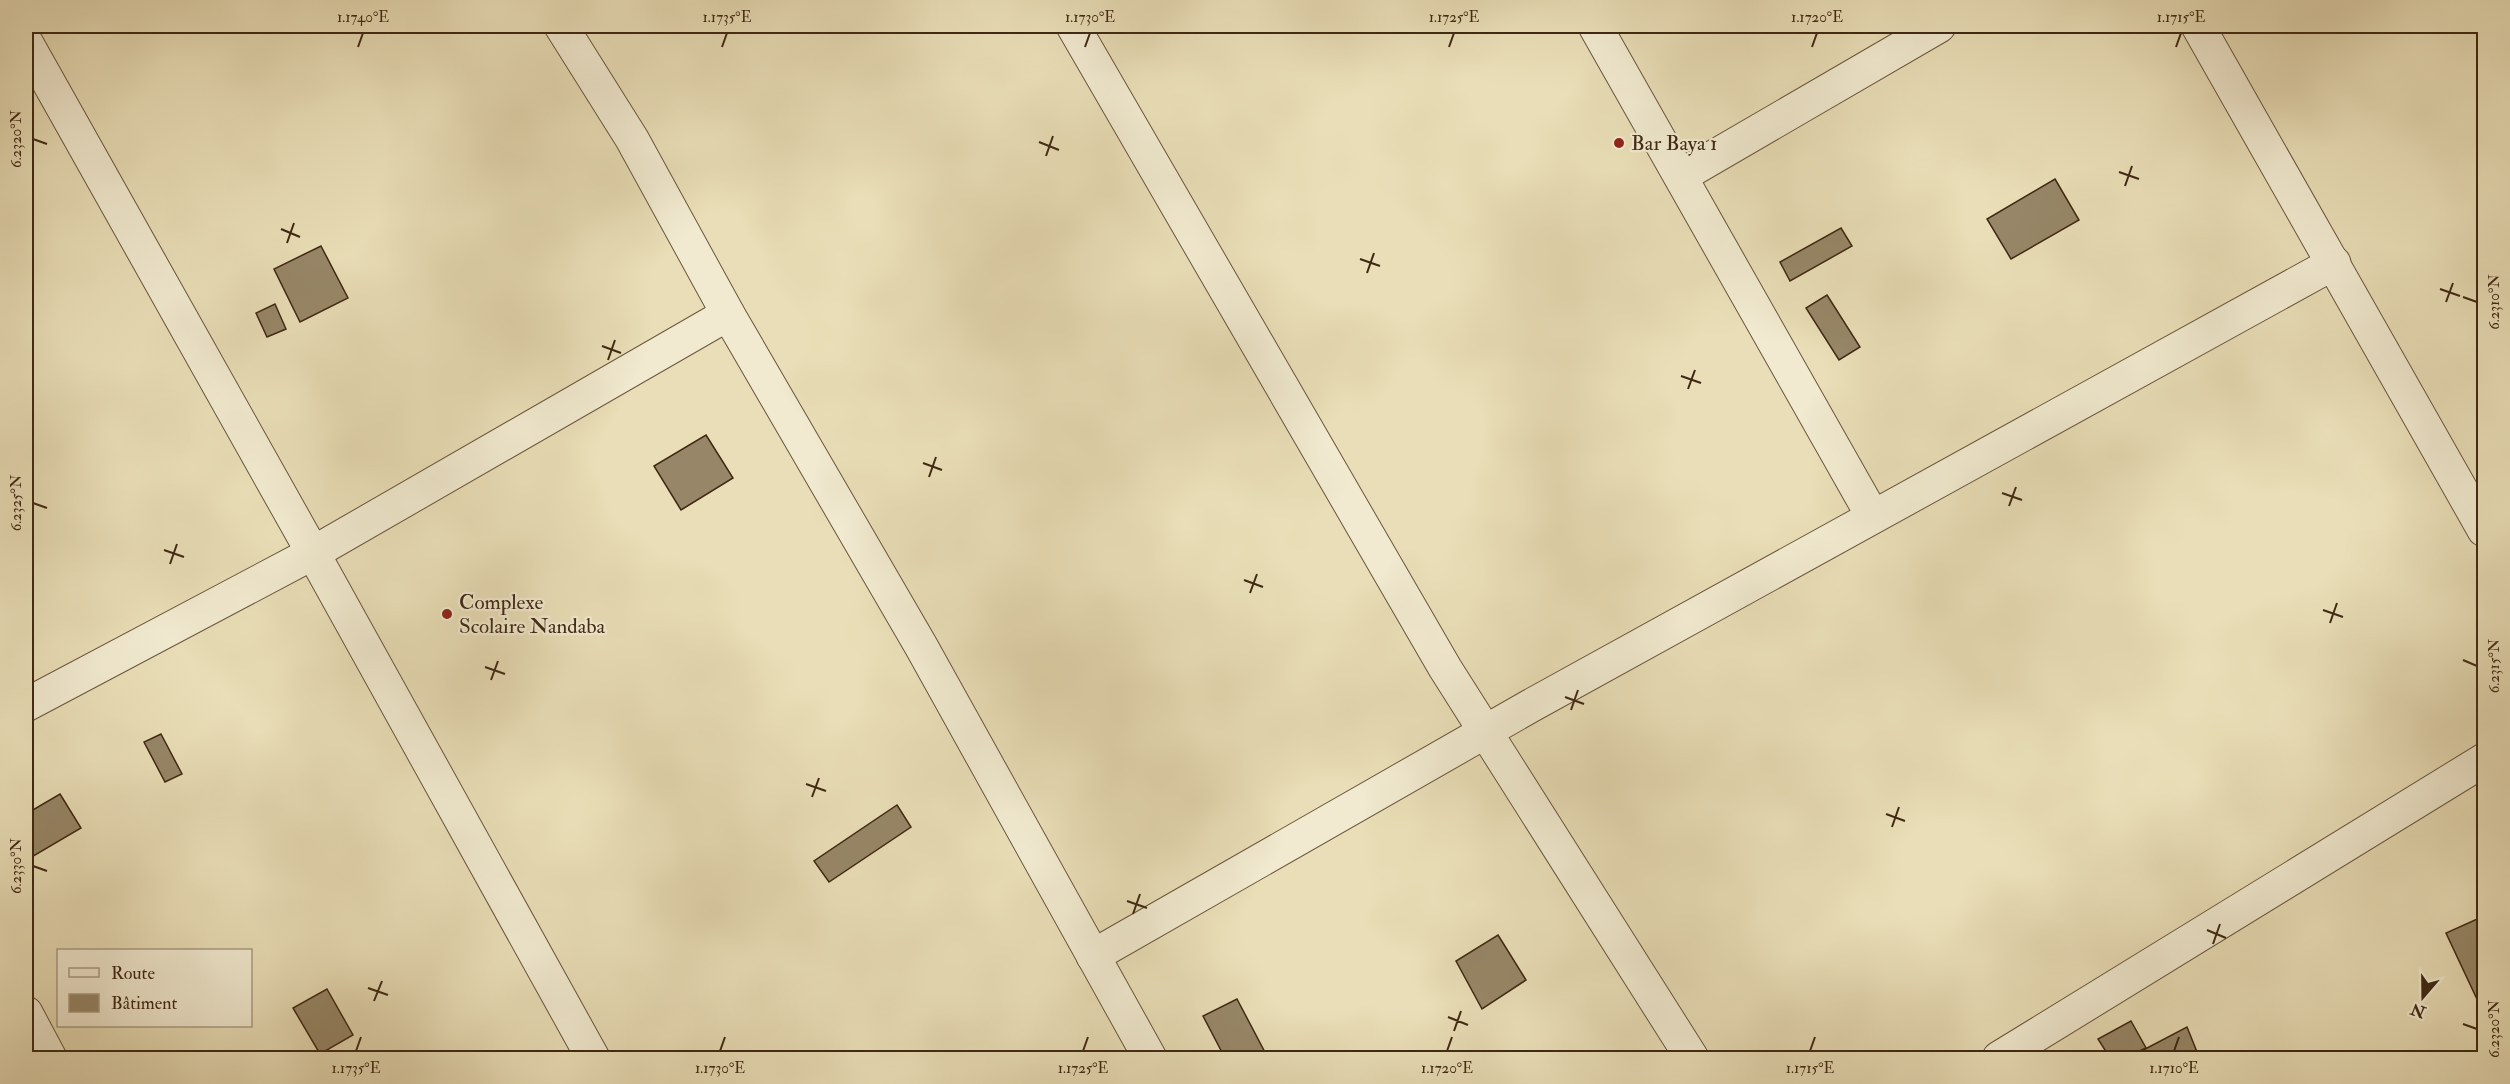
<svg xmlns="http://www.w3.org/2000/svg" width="2510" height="1084" font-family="'IM FELL Double Pica',serif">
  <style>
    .building { fill: #978768; stroke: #3f2813; stroke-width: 1.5 }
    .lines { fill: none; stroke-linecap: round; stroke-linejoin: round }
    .street-casing { stroke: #6a563c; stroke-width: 35 }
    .street { stroke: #f1ead0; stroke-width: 33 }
    .ticks { fill: none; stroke: #3f2813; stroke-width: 2 }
    .poi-dot { fill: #8f2418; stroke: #f1ead0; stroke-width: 2 }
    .labels { text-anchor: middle; stroke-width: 4.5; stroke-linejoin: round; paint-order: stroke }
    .poi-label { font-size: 21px; fill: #3f2813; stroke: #f1ead0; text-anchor: start }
    .neatline { fill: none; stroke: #3f2813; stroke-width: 2 }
    .ticks-label { font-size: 15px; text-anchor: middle; fill: #3f2813 }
  </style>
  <rect width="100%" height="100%" fill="#e9deb7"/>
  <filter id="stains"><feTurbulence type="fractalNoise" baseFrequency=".00333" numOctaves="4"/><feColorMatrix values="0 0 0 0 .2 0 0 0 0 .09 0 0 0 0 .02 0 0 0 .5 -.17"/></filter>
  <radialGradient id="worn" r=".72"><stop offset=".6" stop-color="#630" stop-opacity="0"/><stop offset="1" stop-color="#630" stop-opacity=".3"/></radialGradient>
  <!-- building -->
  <g class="building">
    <polygon points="2055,179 2079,220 2011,259 1987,219"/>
    <polygon points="1841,228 1852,246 1790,281 1780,262"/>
    <polygon points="321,246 348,298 300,322 274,269"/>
    <polygon points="1827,295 1860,347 1839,360 1806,308"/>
    <polygon points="275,304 286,329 267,337 256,313"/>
    <polygon points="706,435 733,478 681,510 654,466"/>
    <polygon points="161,734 182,774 165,782 144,742"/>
    <polygon points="60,794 81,828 30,858 26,850 26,814"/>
    <polygon points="897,805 911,827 829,882 814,861"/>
    <polygon points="2484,916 2484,1011 2483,1012 2446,933"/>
    <polygon points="1498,935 1526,980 1482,1009 1456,961"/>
    <polygon points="327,989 353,1035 320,1054 293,1008"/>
    <polygon points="1237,999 1268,1058 1225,1058 1203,1016"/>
    <polygon points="2131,1021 2146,1048 2124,1058 2110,1058 2098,1039"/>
    <polygon points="2187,1027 2197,1052 2185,1058 2128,1058"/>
  </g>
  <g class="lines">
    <defs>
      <g id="street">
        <polyline points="561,26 632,139 728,314 921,646 1150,1058"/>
        <polyline points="1073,26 1445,668 1692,1058"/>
        <polyline points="1595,26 1872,515"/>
        <polyline points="2198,26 2484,530"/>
        <polyline points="26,42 313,553 593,1058"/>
        <polyline points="1681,176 1939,26"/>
        <polyline points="26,705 313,553 728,314"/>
        <polyline points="1093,956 1532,705 2334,263"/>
        <polyline points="26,1013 50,1058"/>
        <polyline points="1999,1058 2484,760"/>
      </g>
    </defs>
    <!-- street casing -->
    <use href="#street" class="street-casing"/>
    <!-- street -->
    <use href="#street" class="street"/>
  </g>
  <!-- ticks -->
  <path class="ticks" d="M358,47L363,33M722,47L727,33M1085,47L1090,33M1449,47L1454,33M1812,47L1817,33M2176,47L2181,33M33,139L47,144M1039,142L1059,150M1046,156L1053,136M2119,172L2139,179M2125,186L2132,166M281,229L300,237M287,243L294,223M1360,259L1380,266M1367,273L1374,253M2440,289L2460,296M2463,297L2477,302M2446,302L2453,283M602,346L621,353M608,360L615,340M1681,376L1701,383M1688,389L1695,370M923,463L942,470M929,477L936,457M2002,493L2022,500M33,503L47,508M2009,506L2016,487M164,550L184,557M170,564L177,544M1244,580L1263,587M1250,593L1257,574M2323,610L2343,617M2330,623L2337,603M2463,660L2477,666M485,667L505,674M491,680L498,661M1565,697L1584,704M1571,710L1578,690M806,784L826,791M812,797L819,778M1886,814L1905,821M1892,827L1899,807M33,866L47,871M1127,901L1147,908M1133,914L1140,894M2207,930L2226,938M2213,944L2220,924M368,988L388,995M374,1001L382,981M1448,1017L1468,1025M2463,1024L2477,1029M1454,1031L1461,1011M356,1051L361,1037M720,1051L725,1037M1083,1051L1088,1037M1447,1051L1452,1037M1810,1051L1815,1037M2174,1051L2179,1037"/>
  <!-- markers -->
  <g class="poi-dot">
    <circle cx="1619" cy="143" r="6"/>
    <circle cx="447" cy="614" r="6"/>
  </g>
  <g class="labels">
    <!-- poi labels -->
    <g class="poi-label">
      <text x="1631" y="150">Bar Baya 1</text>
      <text x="459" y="609">Complexe<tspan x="459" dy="24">Scolaire Nandaba</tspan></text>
    </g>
  </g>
  <!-- margin -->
  <rect width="2510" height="1084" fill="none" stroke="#e9deb7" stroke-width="66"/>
  <!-- legend -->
  <rect x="57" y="949" width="195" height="78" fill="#f1ead0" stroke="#aa9c84" stroke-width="1.5"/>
  <rect x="69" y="968" width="30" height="9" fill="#f1ead0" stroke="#aa9c84" stroke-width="1.5"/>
  <text x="111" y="979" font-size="18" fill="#3f2813">Route</text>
  <rect x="69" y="994" width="30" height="18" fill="#978768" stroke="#aa9c84" stroke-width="1.5"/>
  <text x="111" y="1009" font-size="18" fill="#3f2813">Bâtiment</text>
  <!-- north arrow -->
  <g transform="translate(2423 997) rotate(200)" stroke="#f1ead0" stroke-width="4.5" paint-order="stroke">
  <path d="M0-4.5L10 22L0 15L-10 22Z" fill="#3f2813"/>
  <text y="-9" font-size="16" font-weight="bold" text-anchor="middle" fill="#3f2813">N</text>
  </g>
  <rect x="33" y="33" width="2444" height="1018" class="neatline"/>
  <g class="ticks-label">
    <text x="363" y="22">1.1740°E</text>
    <text x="727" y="22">1.1735°E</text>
    <text x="1090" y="22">1.1730°E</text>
    <text x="1454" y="22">1.1725°E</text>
    <text x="1817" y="22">1.1720°E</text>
    <text x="2181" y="22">1.1715°E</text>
    <text transform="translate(16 139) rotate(-90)" y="5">6.2320°N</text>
    <text transform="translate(2494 302) rotate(-90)" y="5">6.2310°N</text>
    <text transform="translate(16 503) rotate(-90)" y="5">6.2325°N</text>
    <text transform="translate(2494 666) rotate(-90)" y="5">6.2315°N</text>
    <text transform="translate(16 866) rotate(-90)" y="5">6.2330°N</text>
    <text transform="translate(2494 1029) rotate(-90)" y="5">6.2320°N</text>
    <text x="356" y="1073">1.1735°E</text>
    <text x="720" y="1073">1.1730°E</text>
    <text x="1083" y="1073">1.1725°E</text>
    <text x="1447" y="1073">1.1720°E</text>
    <text x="1810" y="1073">1.1715°E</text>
    <text x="2174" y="1073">1.1710°E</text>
  </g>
  <rect width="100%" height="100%" filter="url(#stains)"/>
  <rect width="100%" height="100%" fill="url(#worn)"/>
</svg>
